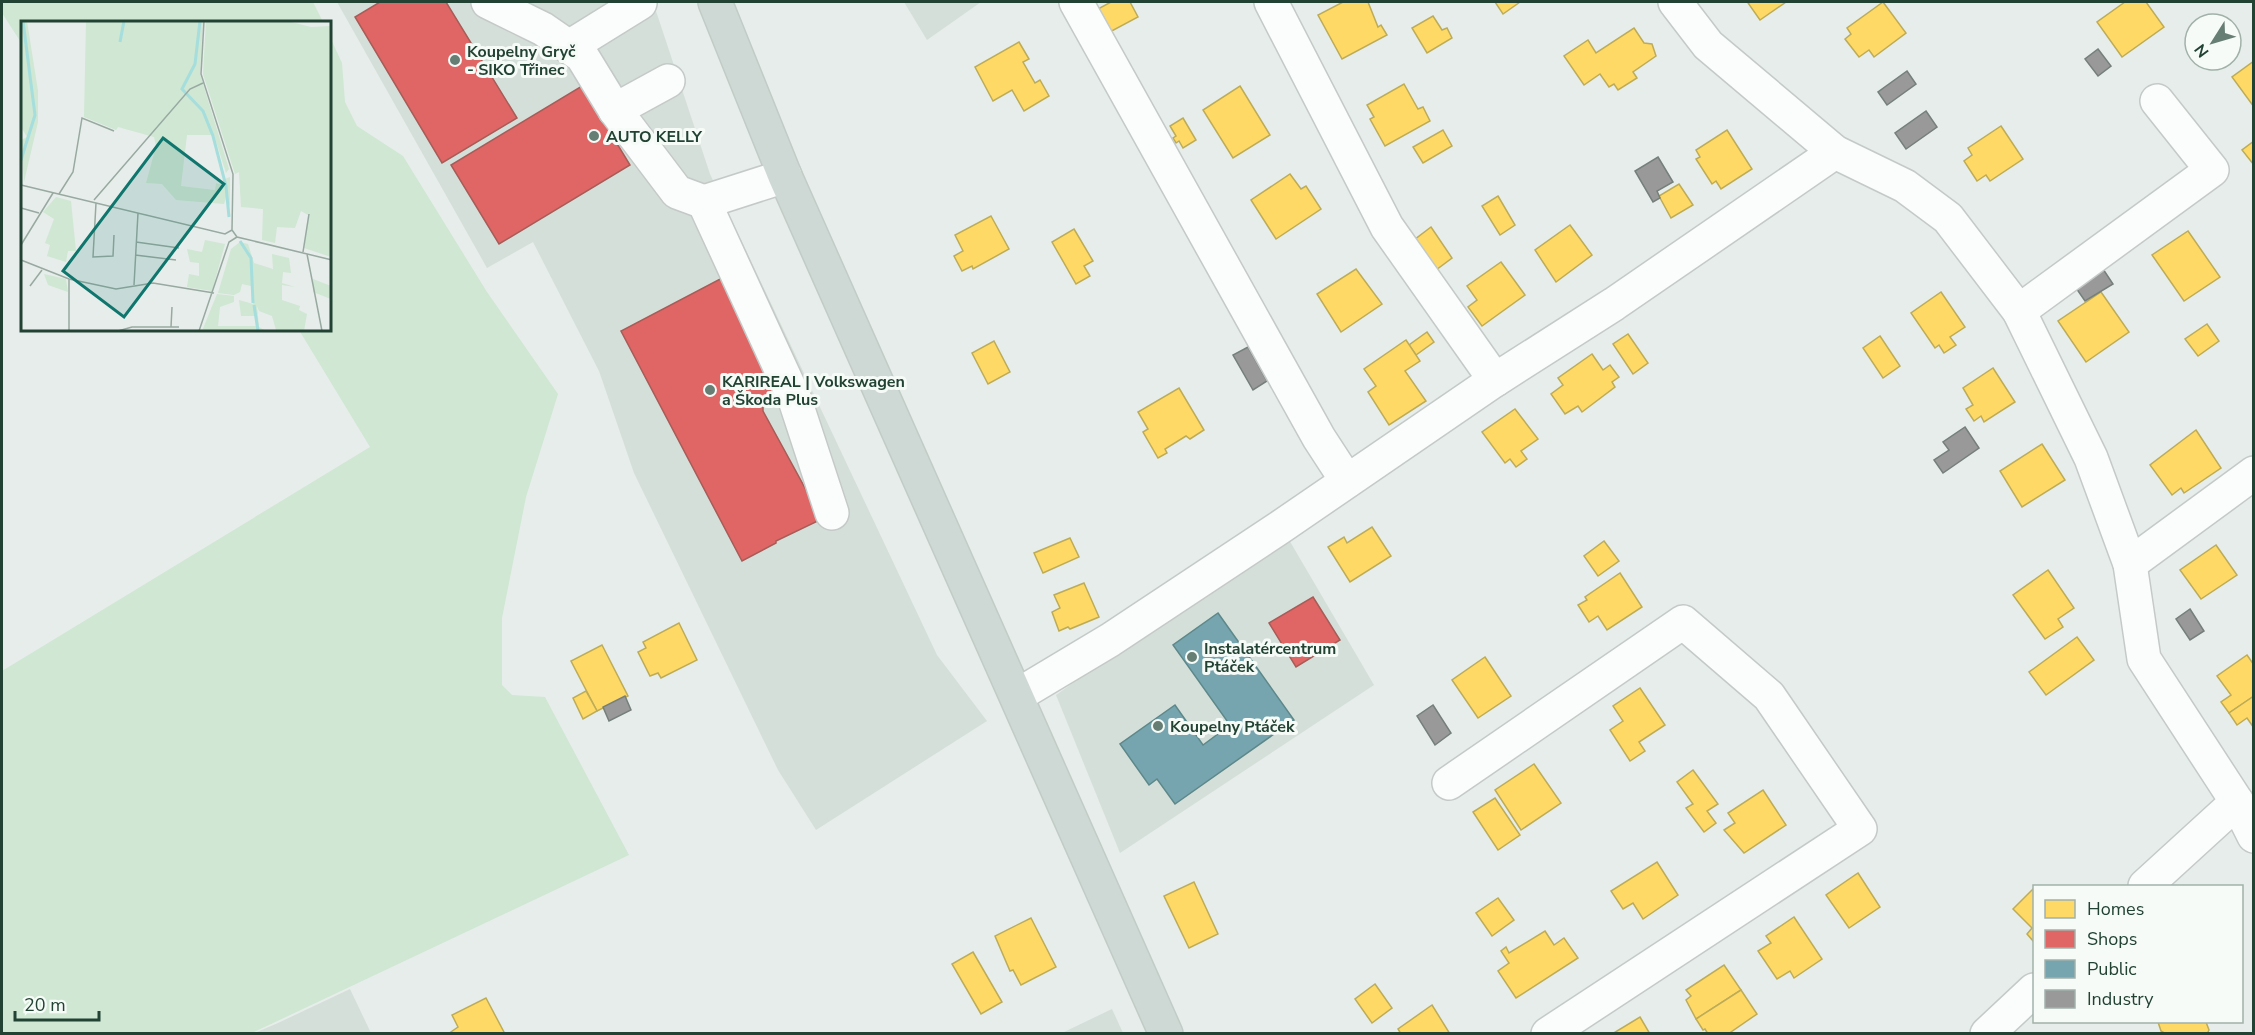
<svg xmlns="http://www.w3.org/2000/svg" width="2255" height="1035" font-family="'Nunito Sans',sans-serif">
  <style>
    .built { fill: #d5dfd9 }
    .green { fill: #cfe7d3 }
    .homes { fill: #ffd966; stroke: #bdac57; stroke-width: 1.5 }
    .shops { fill: #e06666; stroke: #a75c57; stroke-width: 1.5 }
    .public { fill: #76a5af; stroke: #5d888a; stroke-width: 1.5 }
    .industry { fill: #999; stroke: #757f7b; stroke-width: 1.5 }
    .lines { fill: none; stroke-linecap: round; stroke-linejoin: round }
    .minor-casing { stroke: #c4cac7; stroke-width: 36 }
    .major-casing { stroke: #c2ccc7; stroke-width: 36 }
    .minor { stroke: #fbfcfc; stroke-width: 33 }
    .major { stroke: #ced8d4; stroke-width: 33 }
    .poi-dot { fill: #677e74; stroke: #f6fbf8; stroke-width: 2 }
    .labels { text-anchor: middle; stroke-width: 6; stroke-linejoin: round; paint-order: stroke }
    .poi-label { font-size: 16px; font-weight: bold; fill: #224334; stroke: #f6fbf8; text-anchor: start }
    .inset-river { fill: none; stroke: #a5dedc; stroke-width: 3 }
    .inset-road { fill: none; stroke: #98a9a1; stroke-width: 1.5 }
    .view { fill: #0f766e; fill-opacity: 0.15; stroke: #0f766e; stroke-width: 3 }
    .inset-edge { fill: none; stroke: #224334; stroke-width: 3 }
  </style>
  <rect width="100%" height="100%" fill="#e7edea"/>
  <!-- built -->
  <g class="built">
    <polygon points="337,2 653,2 710,174 937,655 987,721 816,830 778,770 634,473 599,371 533,242 487,268"/>
    <polygon points="904,2 981,2 927,40"/>
    <polygon points="1285,533 1374,685 1120,853 1056,695"/>
    <polygon points="350,989 371,1033 252,1034 278,1023"/>
    <polygon points="1112,1009 1123,1033 1062,1033"/>
  </g>
  <!-- green -->
  <g class="green">
    <polygon points="2,2 313,2 323,22 22,22 22,44 2,13"/>
    <polygon points="330,37 342,63 345,102 357,126 403,156 487,292 558,394 526,497 502,618 502,685 512,695 545,697 629,855 252,1033 2,1033 2,671 370,447 299,330 330,330"/>
  </g>
  <!-- homes -->
  <g class="homes">
    <polygon points="1111,2 1130,2 1138,17 1108,33 1096,10"/>
    <polygon points="1343,2 1368,2 1378,27 1381,25 1387,35 1342,59 1318,15"/>
    <polygon points="1495,2 1520,2 1503,14"/>
    <polygon points="1751,2 1786,2 1760,20 1748,3"/>
    <polygon points="1883,2 1906,33 1874,57 1869,50 1859,57 1845,39 1851,34 1847,28"/>
    <polygon points="2125,2 2146,2 2164,27 2122,57 2097,22"/>
    <polygon points="1433,16 1442,30 1447,28 1452,38 1427,53 1412,28"/>
    <polygon points="1634,28 1644,43 1652,44 1656,56 1633,72 1637,78 1618,90 1614,84 1609,87 1600,74 1584,85 1564,56 1588,40 1596,53"/>
    <polygon points="1019,42 1029,59 1023,62 1035,83 1040,80 1049,96 1024,111 1012,90 993,101 975,67"/>
    <polygon points="2254,61 2254,107 2232,77"/>
    <polygon points="1404,84 1418,109 1423,107 1430,121 1385,146 1370,119 1374,117 1367,105"/>
    <polygon points="1240,86 1270,135 1233,158 1203,110"/>
    <polygon points="1183,118 1196,140 1183,148 1179,141 1176,143 1173,138 1176,136 1170,126"/>
    <polygon points="2001,126 2023,159 1990,181 1986,175 1977,181 1964,161 1972,155 1968,148"/>
    <polygon points="1443,130 1452,146 1423,163 1413,147"/>
    <polygon points="1727,130 1752,169 1721,189 1716,181 1712,184 1696,159 1700,157 1696,150"/>
    <polygon points="2254,141 2254,165 2242,150"/>
    <polygon points="1290,174 1301,189 1306,186 1321,209 1276,239 1251,200"/>
    <polygon points="1679,184 1693,205 1671,218 1659,196"/>
    <polygon points="1498,196 1515,225 1500,235 1482,206"/>
    <polygon points="991,216 1009,249 973,269 972,266 962,271 954,256 963,251 955,235"/>
    <polygon points="1570,225 1592,255 1556,282 1535,250"/>
    <polygon points="1431,227 1452,258 1436,270 1414,240"/>
    <polygon points="1074,229 1093,261 1084,266 1090,276 1076,284 1052,242"/>
    <polygon points="2188,231 2220,277 2184,301 2152,255"/>
    <polygon points="1501,262 1525,295 1482,326 1468,307 1477,300 1467,286"/>
    <polygon points="1356,269 1382,304 1341,332 1317,294"/>
    <polygon points="1941,292 1965,327 1950,337 1956,345 1944,353 1939,345 1935,348 1911,313"/>
    <polygon points="2101,292 2129,332 2086,362 2058,321"/>
    <polygon points="2207,324 2219,341 2198,356 2185,339"/>
    <polygon points="1427,332 1434,342 1416,355 1409,345"/>
    <polygon points="1628,334 1648,363 1633,374 1613,344"/>
    <polygon points="1880,336 1900,366 1883,378 1863,348"/>
    <polygon points="1406,340 1420,361 1405,371 1426,401 1389,425 1368,392 1376,386 1364,369"/>
    <polygon points="994,341 1010,372 988,384 972,353"/>
    <polygon points="1592,354 1603,370 1610,365 1619,377 1612,382 1615,387 1582,412 1578,406 1565,414 1551,394 1563,385 1558,378"/>
    <polygon points="1993,368 2015,402 1984,422 1981,416 1974,421 1966,409 1973,405 1963,388"/>
    <polygon points="1179,388 1204,430 1190,439 1186,436 1165,449 1167,453 1158,458 1143,432 1148,429 1138,412"/>
    <polygon points="1515,409 1538,439 1521,451 1527,459 1516,467 1510,459 1505,463 1482,432"/>
    <polygon points="2196,430 2221,468 2184,493 2181,488 2172,495 2150,465"/>
    <polygon points="2042,444 2065,480 2022,507 2000,471"/>
    <polygon points="1372,527 1391,556 1350,582 1328,547 1344,537 1347,543"/>
    <polygon points="1070,538 1079,557 1043,573 1034,553"/>
    <polygon points="1604,541 1619,561 1598,576 1584,556"/>
    <polygon points="2216,545 2237,575 2201,599 2180,570"/>
    <polygon points="2048,570 2074,608 2058,619 2063,627 2045,639 2013,595"/>
    <polygon points="1620,573 1642,607 1607,630 1598,616 1589,622 1578,605 1587,600 1585,597"/>
    <polygon points="1084,583 1099,617 1070,629 1068,627 1059,631 1052,612 1060,608 1054,595"/>
    <polygon points="679,623 697,660 661,678 658,673 650,676 638,652 646,648 643,642"/>
    <polygon points="2077,637 2094,660 2046,695 2029,672"/>
    <polygon points="602,645 628,696 597,711 571,661"/>
    <polygon points="2247,655 2254,665 2254,696 2229,713 2221,702 2231,695 2217,676"/>
    <polygon points="1485,657 1511,696 1478,718 1452,680"/>
    <polygon points="1640,688 1665,725 1639,742 1645,751 1630,761 1610,730 1623,721 1613,706"/>
    <polygon points="586,691 597,711 583,719 573,698"/>
    <polygon points="2254,696 2254,728 2247,718 2237,725 2229,713"/>
    <polygon points="1534,764 1561,803 1521,830 1495,790"/>
    <polygon points="1693,770 1718,804 1707,811 1716,823 1704,832 1686,808 1693,804 1677,782"/>
    <polygon points="1763,790 1786,825 1744,853 1724,830 1735,823 1728,813"/>
    <polygon points="1495,798 1520,835 1498,850 1473,812"/>
    <polygon points="1657,862 1678,895 1643,919 1633,903 1623,909 1611,891"/>
    <polygon points="1858,873 1880,907 1849,928 1826,895"/>
    <polygon points="1194,882 1218,934 1189,948 1164,896"/>
    <polygon points="2034,888 2034,942 2027,934 2032,928 2013,909"/>
    <polygon points="1498,898 1514,920 1492,936 1476,913"/>
    <polygon points="1794,917 1822,959 1794,978 1790,971 1777,979 1758,951 1771,943 1766,936"/>
    <polygon points="1031,918 1056,967 1021,985 1013,970 1010,971 995,936"/>
    <polygon points="1545,931 1554,945 1564,938 1578,958 1516,998 1498,971 1509,963 1501,951 1506,947 1509,953"/>
    <polygon points="973,952 1002,1002 981,1014 952,964"/>
    <polygon points="1724,965 1741,990 1696,1019 1686,1000 1691,996 1686,990"/>
    <polygon points="1375,984 1392,1008 1372,1023 1355,999"/>
    <polygon points="1741,990 1757,1014 1728,1034 1708,1034 1705,1029 1703,1030 1696,1019"/>
    <polygon points="486,998 505,1034 448,1034 458,1027 452,1015"/>
    <polygon points="1432,1005 1450,1034 1401,1034 1398,1029"/>
    <polygon points="1640,1017 1650,1034 1612,1034"/>
    <polygon points="2158,1022 2206,1022 2209,1030 2207,1034 2166,1034 2161,1031"/>
  </g>
  <!-- shops -->
  <g class="shops">
    <polygon points="380,2 446,2 517,118 442,163 355,17"/>
    <polygon points="582,86 630,165 499,244 451,165"/>
    <polygon points="724,277 786,395 763,407 763,411 822,519 776,541 776,543 742,561 621,331"/>
    <polygon points="1313,597 1340,640 1296,667 1269,623"/>
  </g>
  <!-- public -->
  <polygon class="public" points="1218,613 1294,720 1175,804 1157,779 1149,785 1120,744 1175,705 1203,745 1230,725 1173,645"/>
  <!-- industry -->
  <g class="industry">
    <polygon points="2098,49 2111,66 2098,76 2085,59"/>
    <polygon points="1907,71 1916,84 1887,105 1878,92"/>
    <polygon points="1926,111 1937,127 1906,149 1895,133"/>
    <polygon points="1658,157 1673,182 1657,191 1660,198 1653,202 1635,171"/>
    <polygon points="2103,269 2113,284 2085,301 2076,288"/>
    <polygon points="1248,347 1267,381 1253,390 1233,355"/>
    <polygon points="1965,427 1979,448 1943,473 1934,460 1949,450 1943,442"/>
    <polygon points="2190,609 2204,631 2190,640 2176,619"/>
    <polygon points="625,696 631,710 609,721 603,707"/>
    <polygon points="1433,705 1451,733 1435,745 1417,716"/>
  </g>
  <g class="lines">
    <defs>
      <g id="minor">
        <polyline points="488,2 543,29 582,56 615,110 677,192 704,202 785,176"/>
        <polyline points="1076,2 1319,438 1347,481"/>
        <polyline points="1271,2 1387,227 1495,380"/>
        <polyline points="1675,2 1708,45 1835,152 1905,186 1948,218 2019,311 2091,458 2130,564 2144,659 2237,802 2254,836"/>
        <polyline points="569,47 640,3"/>
        <polyline points="615,110 668,81"/>
        <polyline points="704,202 795,400 832,513"/>
        <polyline points="2019,311 2212,170 2157,101"/>
        <polyline points="2130,564 2254,473"/>
        <polyline points="1018,695 1110,640 1279,528 1495,380 1614,304 1835,152"/>
        <polyline points="1449,783 1683,622 1769,696 1860,829 1548,1034"/>
        <polyline points="2145,886 2237,802"/>
        <polyline points="1987,1034 2034,990"/>
      </g>
      <polyline id="major" points="715,2 785,176 1166,1034"/>
    </defs>
    <!-- minor casing -->
    <use href="#minor" class="minor-casing"/>
    <!-- major casing -->
    <use href="#major" class="major-casing"/>
    <!-- minor -->
    <use href="#minor" class="minor"/>
    <!-- major -->
    <use href="#major" class="major"/>
  </g>
  <!-- markers -->
  <g class="poi-dot">
    <circle cx="455" cy="60" r="6"/>
    <circle cx="594" cy="136" r="6"/>
    <circle cx="710" cy="390" r="6"/>
    <circle cx="1192" cy="657" r="6"/>
    <circle cx="1158" cy="726" r="6"/>
  </g>
  <g class="labels">
    <!-- poi labels -->
    <g class="poi-label">
      <text x="467" y="57">Koupelny Gryč<tspan x="467" dy="18">- SIKO Třinec</tspan></text>
      <text x="606" y="142">AUTO KELLY</text>
      <text x="722" y="387">KARIREAL | Volkswagen<tspan x="722" dy="18">a Škoda Plus</tspan></text>
      <text x="1204" y="654">Instalatércentrum<tspan x="1204" dy="18">Ptáček</tspan></text>
      <text x="1170" y="732">Koupelny Ptáček</text>
    </g>
  </g>
  <!-- overview -->
  <g transform="translate(21 21)">
    <rect width="310" height="310" fill="#e7edea"/>
    <path d="M0,0H6L17,70V101L3,161L0,119L6,116L0,106ZM65,0H182L179,53L208,148L205,152L193,114H166L160,165L194,169L195,162L205,165L204,158L209,156V186L206,174L203,183L155,179L141,163L125,162L135,125L133,116L97,106L95,109L63,96ZM185,0H266L290,6L310,5V236L283,227L287,194L280,190L274,207L256,206L254,222L241,219L242,188L220,186L218,151L214,153L182,53ZM35,176L50,180L55,230H47L45,241L26,235L29,224L24,222L33,198L22,191ZM184,219L204,223L191,270L166,266L168,253L178,255V242L169,241L166,228L181,231ZM219,221L227,223L233,242L252,248L251,233L268,237L270,252L262,251L261,262L274,266L261,264V279L279,285L278,289L286,293L283,310L255,309L251,295L238,290L236,285L238,306L245,310H181L196,273L213,275V281L199,286L197,305H236L234,295H220L218,279L232,283L230,265L221,263L219,271L213,274L197,272L210,228ZM23,253L45,258L47,271L27,264ZM292,258L310,265V278L292,271Z" fill="#cfe7d3"/>
    <path class="inset-river" d="M179,0L174,43L161,68L182,90L192,115L205,165L208,196M99,21L103,0M0,139L14,94L2,0M219,220L230,237L232,282M233,284L237,310"/>
    <path class="inset-road" d="M183,0L180,53L212,153L211,209M0,164L204,213L211,209M38,173L52,151L61,97L93,110M73,179L169,68L182,62M75,182L72,236L92,235L93,214M0,187L18,192M211,209L216,216L311,239M115,221L158,227M0,224L32,172M282,231L288,193M286,233L301,310M114,234L155,239M0,239L48,258L95,268L132,262L193,272M113,264L117,192M9,265L21,249M150,306L151,286M48,310V258M97,310L111,306H158M178,310L208,221L216,216"/>
    <path class="view" d="M142,117L203,163L103,296L42,250Z"/>
    <rect width="310" height="310" class="inset-edge"/>
  </g>
  <!-- border -->
  <rect width="2255" height="1035" fill="none" stroke="#224334" stroke-width="6"/>
  <!-- legend -->
  <rect x="2033" y="885" width="210" height="138" fill="#f6fbf8" stroke="#a1b1aa" stroke-width="1.5"/>
  <rect x="2045" y="900" width="30" height="18" fill="#ffd966" stroke="#a1b1aa" stroke-width="1.5"/>
  <text x="2087" y="915" font-size="18" fill="#224334">Homes</text>
  <rect x="2045" y="930" width="30" height="18" fill="#e06666" stroke="#a1b1aa" stroke-width="1.5"/>
  <text x="2087" y="945" font-size="18" fill="#224334">Shops</text>
  <rect x="2045" y="960" width="30" height="18" fill="#76a5af" stroke="#a1b1aa" stroke-width="1.5"/>
  <text x="2087" y="975" font-size="18" fill="#224334">Public</text>
  <rect x="2045" y="990" width="30" height="18" fill="#999999" stroke="#a1b1aa" stroke-width="1.5"/>
  <text x="2087" y="1005" font-size="18" fill="#224334">Industry</text>
  <!-- north arrow -->
  <g transform="translate(2213 42) rotate(233)"><circle r="28" fill="#f6fbf8" stroke="#a1b1aa" stroke-width="1.5"/>
  <path d="M0-4.5L10 22L0 15L-10 22Z" fill="#677e74"/>
  <text y="-9" font-size="16" font-weight="bold" text-anchor="middle" fill="#224334">N</text>
  </g>
  <!-- scale -->
  <path d="M15 1011v9h84v-9" fill="none" stroke="#224334" stroke-width="3"/>
  <text x="24" y="1011" font-size="18" fill="#224334" stroke="#f6fbf8" stroke-width="4.5" paint-order="stroke">20 m</text>
</svg>
